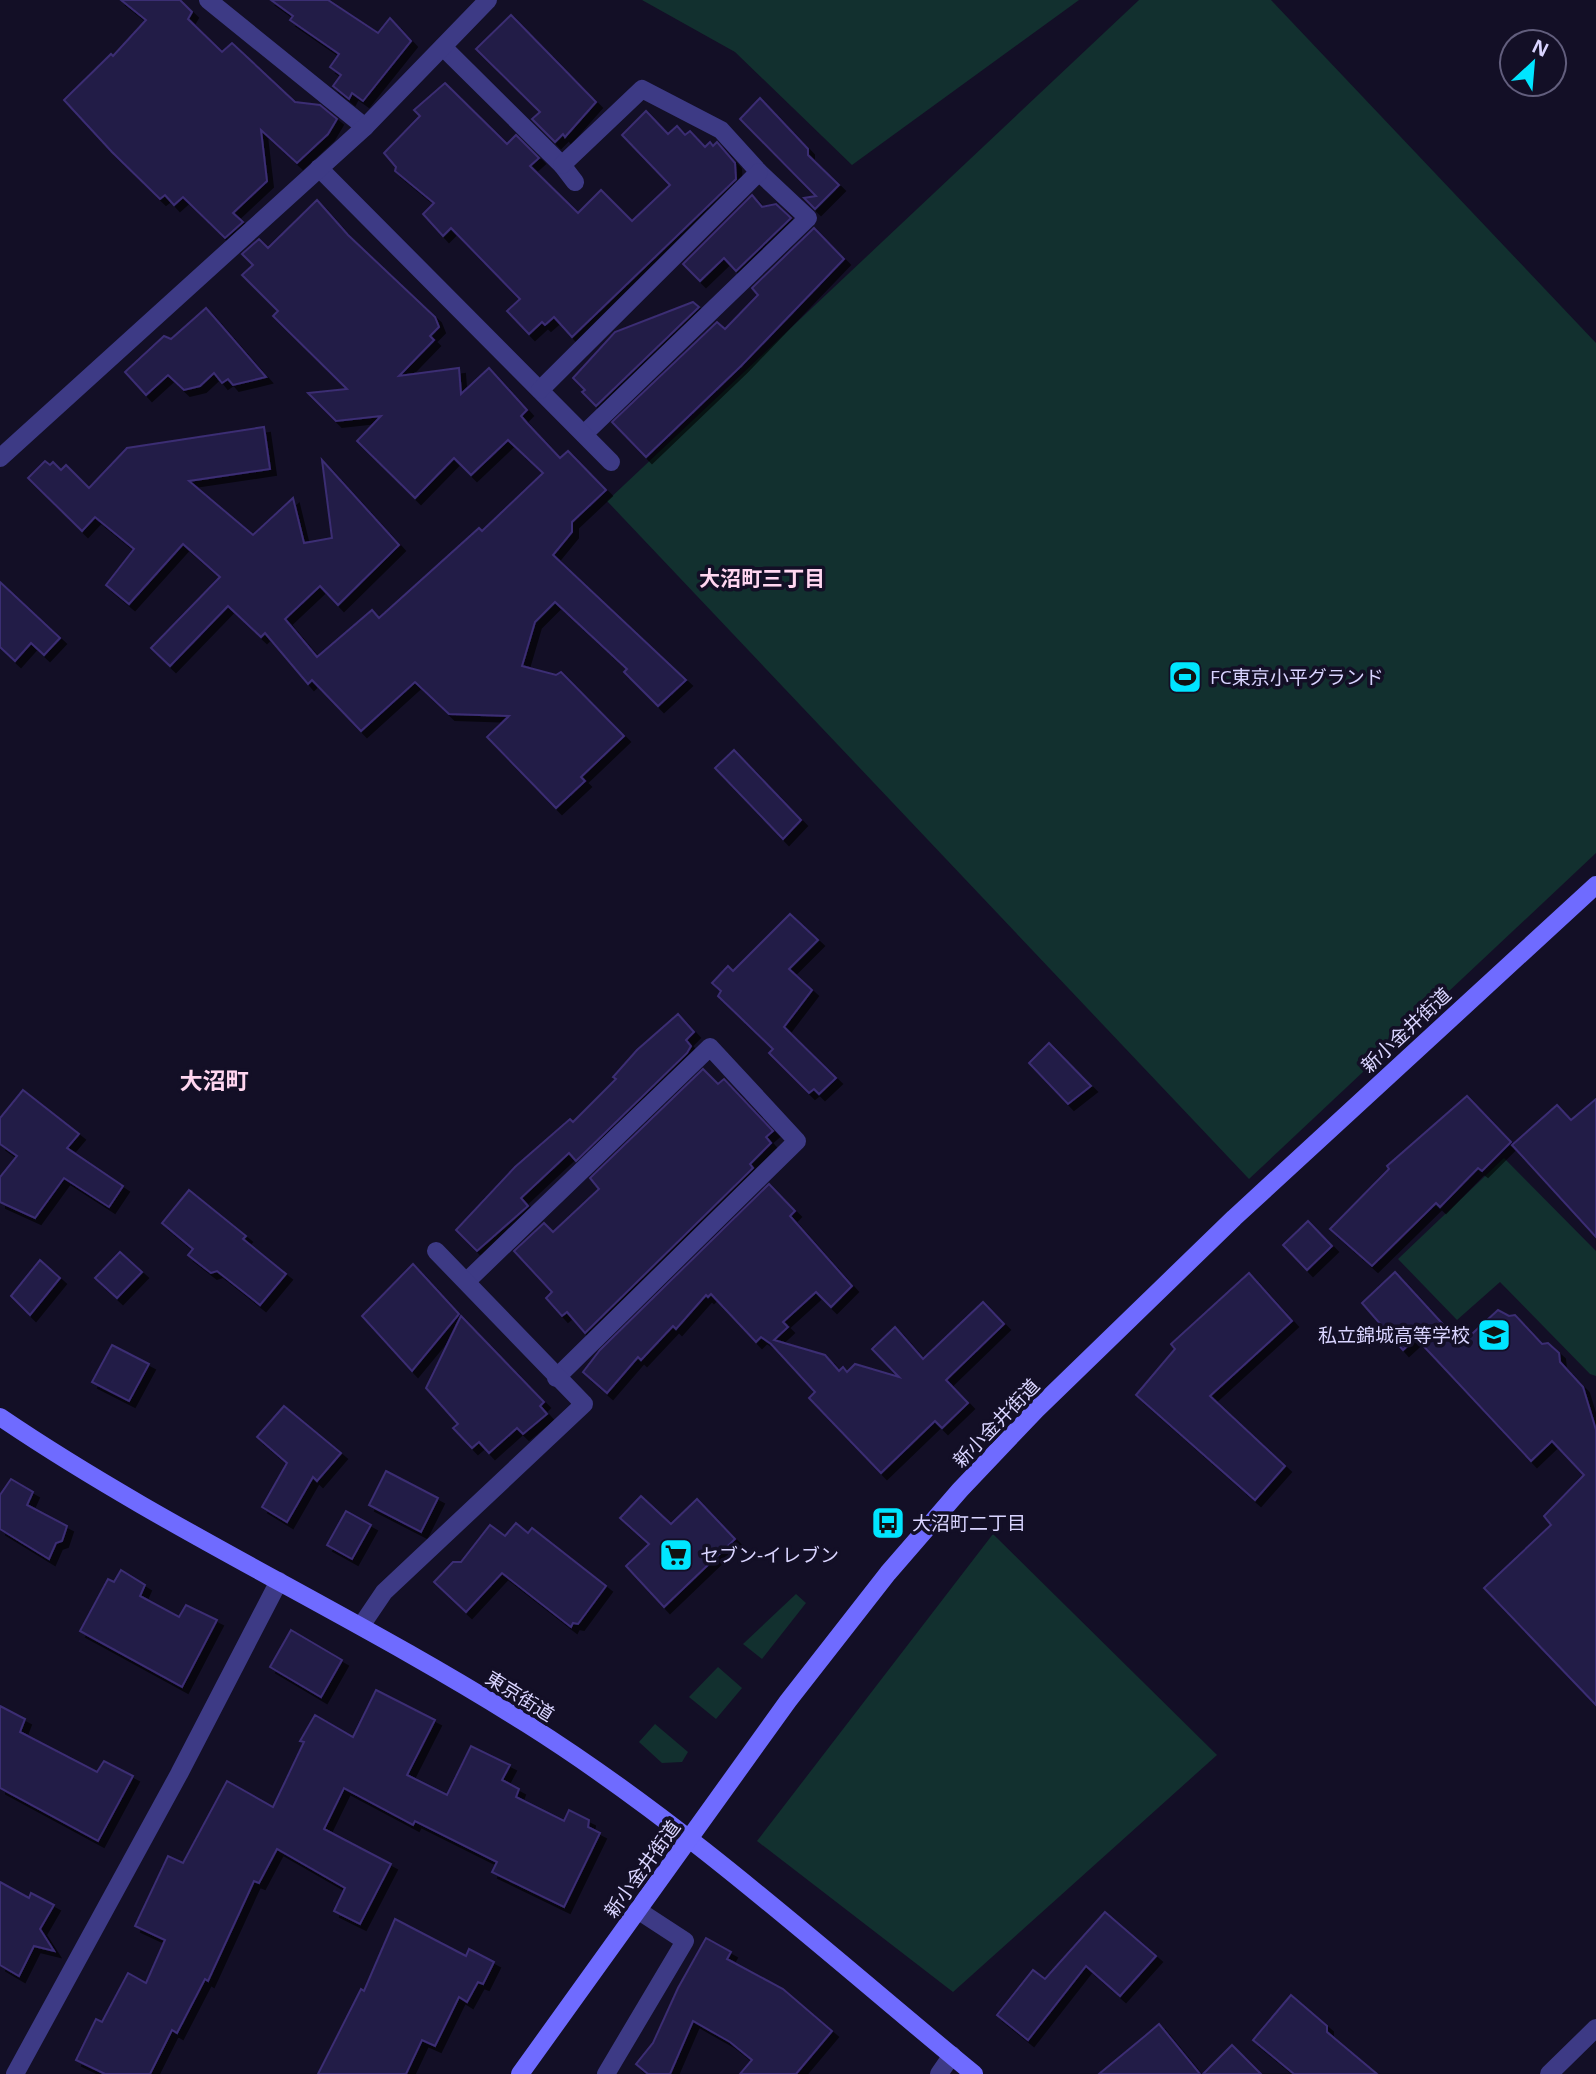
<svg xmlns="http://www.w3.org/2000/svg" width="1596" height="2074" font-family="'Open Sans','Noto Sans JP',sans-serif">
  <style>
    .green { fill: #12302f }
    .building { fill: #241b47; stroke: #3b2d73; stroke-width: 2; filter: url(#shadow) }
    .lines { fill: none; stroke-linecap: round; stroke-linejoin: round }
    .street { stroke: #3d3a85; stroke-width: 18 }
    .secondary { stroke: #6f6bff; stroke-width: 18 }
    .labels { text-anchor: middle; stroke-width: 7; stroke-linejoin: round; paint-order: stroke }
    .poi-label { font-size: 19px; fill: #d9d4ff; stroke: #130f26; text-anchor: start }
    .street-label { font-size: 19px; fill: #d9d4ff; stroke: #130f26 }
    .neighbourhood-label { font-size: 21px; font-weight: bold; fill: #ffd6f0; stroke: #130f26 }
    .quarter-label { font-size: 23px; font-weight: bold; fill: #ffd6f0; stroke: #130f26 }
  </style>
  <defs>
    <filter id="shadow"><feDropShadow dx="6" dy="6" stdDeviation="0" flood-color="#0009"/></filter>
  </defs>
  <rect width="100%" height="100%" fill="#130f26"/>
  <!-- green -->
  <g class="green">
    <polygon points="642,0 1079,0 852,165 735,52"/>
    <polygon points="1139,0 1271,0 1596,343 1596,853 1249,1179 607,501"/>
    <polygon points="1504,1158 1596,1251 1596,1376 1590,1374 1500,1282 1457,1320 1398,1259"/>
    <polygon points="993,1534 1217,1755 953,1992 757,1841"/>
    <polygon points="796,1594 806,1603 762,1659 743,1644"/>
    <polygon points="718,1667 742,1688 716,1719 689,1697"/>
    <polygon points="655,1724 688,1752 682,1762 662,1763 639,1742"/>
  </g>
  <!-- building -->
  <g class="building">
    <polygon points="121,0 180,0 192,12 188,19 222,52 232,43 295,102 320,105 337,119 328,134 297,163 261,130 267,181 233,213 243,222 225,238 183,197 174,205 165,195 160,199 112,152 64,100 111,54 113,56 146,20"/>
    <polygon points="271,0 328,0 378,33 390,18 411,41 363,101 352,93 349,99 333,86 341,75 330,67 339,54 290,20 293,16"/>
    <polygon points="511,15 596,102 565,137 563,134 555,142 532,119 540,112 476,49"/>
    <polygon points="445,83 507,144 516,135 539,158 530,166 578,213 601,190 632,221 670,185 622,135 646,111 668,134 677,126 685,135 690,131 705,147 710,142 713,146 717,142 735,163 736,179 572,337 554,317 545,325 542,322 529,334 507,311 520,299 451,228 443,236 423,214 434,203 395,171 396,167 384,153 420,116 414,110"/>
    <polygon points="760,98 808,149 808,155 839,185 815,209 804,198 816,196 740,119"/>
    <polygon points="752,195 762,207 776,204 791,218 736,271 724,258 700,281 683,264"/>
    <polygon points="317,200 348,235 435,317 439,327 430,336 434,340 399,376 459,368 461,394 489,368 527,410 521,416 527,423 560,458 568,451 606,490 572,522 572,532 553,555 686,680 658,706 624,672 627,669 555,602 535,622 522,666 556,675 561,672 624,736 581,777 585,781 556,808 487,737 509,716 449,714 415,682 361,731 312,680 308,684 265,633 261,637 228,606 170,666 151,648 220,577 183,544 129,604 106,585 134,549 95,517 82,531 28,478 45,461 50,465 53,462 61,470 66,465 89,488 127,448 264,427 270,469 189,481 253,535 293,498 304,543 332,538 322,460 399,545 338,605 320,586 285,619 317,657 372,610 379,618 479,528 482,531 543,473 508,440 471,475 454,458 415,498 357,441 381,416 336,421 308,393 347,389 273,316 278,311 242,275 253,265 242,254 259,239 268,248"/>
    <polygon points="814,228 844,259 741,366 646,457 612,422 717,322 725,329 758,295 752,288"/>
    <polygon points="693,302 699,307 596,406 582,392 585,390 573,378 615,332"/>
    <polygon points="206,308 266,377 233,385 228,379 222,383 214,373 200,386 184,390 168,375 146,395 125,372 164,336 171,339"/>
    <polygon points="0,582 60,638 44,655 31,643 15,661 0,647"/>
    <polygon points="734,750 801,820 783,839 715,768"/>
    <polygon points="790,914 818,940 789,969 812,990 784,1027 836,1078 819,1094 814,1089 809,1093 769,1053 773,1049 718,996 721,991 712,983 728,966 733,971"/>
    <polygon points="678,1014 694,1032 686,1040 691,1046 687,1053 576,1161 569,1153 521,1198 528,1206 477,1251 456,1230 515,1167 570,1119 573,1122 616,1079 613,1077 637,1050"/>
    <polygon points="1049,1043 1091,1086 1068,1104 1029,1063"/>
    <polygon points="703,1069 718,1084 724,1079 773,1131 766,1137 771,1143 750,1164 753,1168 585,1333 567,1312 562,1316 546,1298 552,1292 514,1251 544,1223 553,1232 599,1189 590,1178"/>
    <polygon points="23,1090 79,1134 67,1148 123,1186 109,1207 64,1178 35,1218 0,1202 0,1177 17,1156 0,1144 0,1118"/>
    <polygon points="1467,1096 1511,1142 1482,1171 1478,1168 1440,1207 1436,1203 1372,1266 1330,1229 1389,1169 1387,1166"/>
    <polygon points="1596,1099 1596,1237 1512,1145 1557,1105 1571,1120"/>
    <polygon points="769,1184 795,1211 790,1216 852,1286 831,1307 816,1292 783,1322 788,1327 774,1340 825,1355 839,1371 843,1367 847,1372 855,1364 899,1377 872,1349 895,1327 923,1359 983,1302 1004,1324 946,1380 968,1403 942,1428 935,1421 881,1473 809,1398 815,1392 771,1344 761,1337 756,1342 711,1294 708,1297 706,1295 676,1329 673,1326 641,1360 638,1357 607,1393 583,1372 600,1350"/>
    <polygon points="189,1190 246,1236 243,1239 286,1274 260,1305 217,1271 211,1273 188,1255 193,1249 162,1223"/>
    <polygon points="1308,1221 1332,1246 1307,1270 1283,1245"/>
    <polygon points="120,1252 142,1272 117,1298 95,1278"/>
    <polygon points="40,1260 60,1278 30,1315 11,1296"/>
    <polygon points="413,1264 459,1314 412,1371 362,1316"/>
    <polygon points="1395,1272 1461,1344 1498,1310 1509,1316 1515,1315 1542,1344 1548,1343 1559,1353 1560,1362 1583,1387 1596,1430 1596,1705 1484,1588 1551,1525 1544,1516 1584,1475 1552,1441 1531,1461 1416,1338 1403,1350 1362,1303"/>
    <polygon points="1249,1273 1292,1321 1210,1396 1285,1466 1255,1500 1136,1395 1175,1349 1171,1344"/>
    <polygon points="461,1316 544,1402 540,1406 547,1414 523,1434 517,1428 489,1453 479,1442 472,1448 453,1428 458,1424 426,1388"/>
    <polygon points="112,1345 149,1364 129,1401 92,1382"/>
    <polygon points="284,1406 341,1453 317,1481 313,1477 287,1522 262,1507 287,1463 257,1437"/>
    <polygon points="386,1471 438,1498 421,1532 369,1505"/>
    <polygon points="11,1479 33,1492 27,1505 67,1526 62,1541 56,1543 49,1559 0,1529 0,1495"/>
    <polygon points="641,1496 671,1524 697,1499 735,1539 664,1607 626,1566 649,1544 620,1518"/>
    <polygon points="346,1511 371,1525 352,1559 327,1545"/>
    <polygon points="516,1523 528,1533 532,1528 606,1586 578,1624 573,1623 571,1627 502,1573 466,1612 434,1582 453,1562 461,1562 490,1525 505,1536"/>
    <polygon points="121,1570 145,1585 140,1596 179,1617 186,1605 217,1620 182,1687 80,1631 108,1579 114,1582"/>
    <polygon points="291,1630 342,1660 321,1697 270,1667"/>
    <polygon points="376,1690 435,1720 407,1775 447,1795 471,1746 510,1765 502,1780 519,1789 516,1797 564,1821 569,1810 589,1820 588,1827 600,1833 564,1907 492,1872 497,1862 415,1821 413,1825 344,1788 324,1829 391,1864 360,1924 334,1911 345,1888 277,1849 259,1883 254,1881 208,1981 205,1979 177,2033 172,2030 150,2074 105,2074 76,2060 96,2019 102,2022 128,1973 146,1983 165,1940 135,1926 168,1856 183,1863 227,1781 273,1807 304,1742 300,1741 315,1715 353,1737"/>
    <polygon points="0,1706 25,1719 20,1732 97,1772 104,1761 133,1776 98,1841 0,1788"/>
    <polygon points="0,1882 29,1898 31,1893 54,1905 40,1929 54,1951 34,1946 19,1976 0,1965"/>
    <polygon points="1105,1912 1156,1956 1120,1996 1086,1966 1028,2040 997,2015 1033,1970 1045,1979"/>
    <polygon points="395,1919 466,1956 469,1949 494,1962 483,1984 478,1982 467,2002 459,1997 435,2046 422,2040 406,2074 318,2074 361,1989 364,1991"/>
    <polygon points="706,1938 731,1952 727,1959 783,1989 832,2031 796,2074 740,2074 752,2060 730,2042 693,2021 670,2074 648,2074 636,2064 653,2043 678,1988"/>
    <polygon points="1291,1995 1327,2026 1327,2032 1377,2074 1294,2074 1253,2040"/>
    <polygon points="1159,2024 1200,2074 1099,2074 1145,2036"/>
    <polygon points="1232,2045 1261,2074 1203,2074"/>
  </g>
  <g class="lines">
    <!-- street -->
    <g class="street">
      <polyline points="208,0 365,127"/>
      <polyline points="443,47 562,165 575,182"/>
      <polyline points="562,165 642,89 721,130 759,172 808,218 584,434"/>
      <polyline points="319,168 611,462"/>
      <polyline points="540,390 759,172"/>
      <polyline points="0,458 365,127 488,0"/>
      <polyline points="467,1281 710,1047 797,1141 556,1378"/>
      <polyline points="361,1626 384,1592 584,1404 436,1251"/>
      <polyline points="15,2074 179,1774 279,1581"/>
      <polyline points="606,2074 685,1941 639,1911"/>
      <polyline points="939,2074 952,2055"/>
      <polyline points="1549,2074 1596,2028"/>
    </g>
    <!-- secondary -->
    <g class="secondary">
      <path d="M0,1417C168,1531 355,1615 527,1724C687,1825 828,1954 974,2074"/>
      <polyline points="520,2074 788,1701 888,1573 960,1490 1036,1410 1234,1218 1596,885"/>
    </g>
  </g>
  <!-- icons -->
  <defs>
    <symbol id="stadium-square" viewBox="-11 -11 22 22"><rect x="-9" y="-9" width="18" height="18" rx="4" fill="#00e5ff" stroke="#130f26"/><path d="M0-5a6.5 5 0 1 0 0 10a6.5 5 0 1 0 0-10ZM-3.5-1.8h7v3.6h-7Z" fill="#111"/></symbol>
    <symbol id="school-square" viewBox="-11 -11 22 22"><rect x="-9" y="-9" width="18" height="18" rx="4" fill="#00e5ff" stroke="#130f26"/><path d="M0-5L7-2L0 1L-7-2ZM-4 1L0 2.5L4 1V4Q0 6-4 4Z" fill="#111"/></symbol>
    <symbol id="bus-square" viewBox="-11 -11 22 22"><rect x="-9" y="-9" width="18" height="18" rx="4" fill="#00e5ff" stroke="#130f26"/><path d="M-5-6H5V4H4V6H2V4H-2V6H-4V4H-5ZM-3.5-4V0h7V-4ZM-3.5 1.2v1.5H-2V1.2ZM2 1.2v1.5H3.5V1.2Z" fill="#111"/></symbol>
    <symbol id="supermarket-square" viewBox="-11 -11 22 22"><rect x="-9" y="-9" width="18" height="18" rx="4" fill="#00e5ff" stroke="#130f26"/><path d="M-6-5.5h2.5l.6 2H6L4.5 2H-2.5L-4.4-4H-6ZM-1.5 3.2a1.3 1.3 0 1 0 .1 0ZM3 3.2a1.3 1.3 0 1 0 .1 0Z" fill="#111"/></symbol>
  </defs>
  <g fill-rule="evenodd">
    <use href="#stadium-square" x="1166" y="658" width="38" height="38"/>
    <use href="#school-square" x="1475" y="1316" width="38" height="38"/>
    <use href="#bus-square" x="869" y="1504" width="38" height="38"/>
    <use href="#supermarket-square" x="657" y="1536" width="38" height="38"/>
  </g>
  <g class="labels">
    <!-- poi labels -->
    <g class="poi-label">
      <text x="1210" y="684">FC東京小平グランド</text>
      <text x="1470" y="1342" text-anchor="end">私立錦城高等学校</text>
      <text x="912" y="1530">大沼町二丁目</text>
      <text x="700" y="1562">セブン-イレブン</text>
    </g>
    <!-- street labels -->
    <g class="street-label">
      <text transform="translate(1406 1030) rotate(-43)" y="7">新小金井街道</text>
      <text transform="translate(996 1423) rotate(-46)" y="7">新小金井街道</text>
      <text transform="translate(520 1696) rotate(32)" y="7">東京街道</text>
      <text transform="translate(642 1869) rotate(-54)" y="7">新小金井街道</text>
    </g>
    <!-- neighbourhood labels -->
    <g class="neighbourhood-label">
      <text x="762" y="586">大沼町三丁目</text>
    </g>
    <!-- quarter labels -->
    <g class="quarter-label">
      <text x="214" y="1089">大沼町</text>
    </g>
  </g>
  <!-- north arrow -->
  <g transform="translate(1533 63) rotate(26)"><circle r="33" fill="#130f26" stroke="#625e7d" stroke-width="2"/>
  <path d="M0-5L12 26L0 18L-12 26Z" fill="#00e5ff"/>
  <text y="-10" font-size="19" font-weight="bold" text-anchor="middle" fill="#d9d4ff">N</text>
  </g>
</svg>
